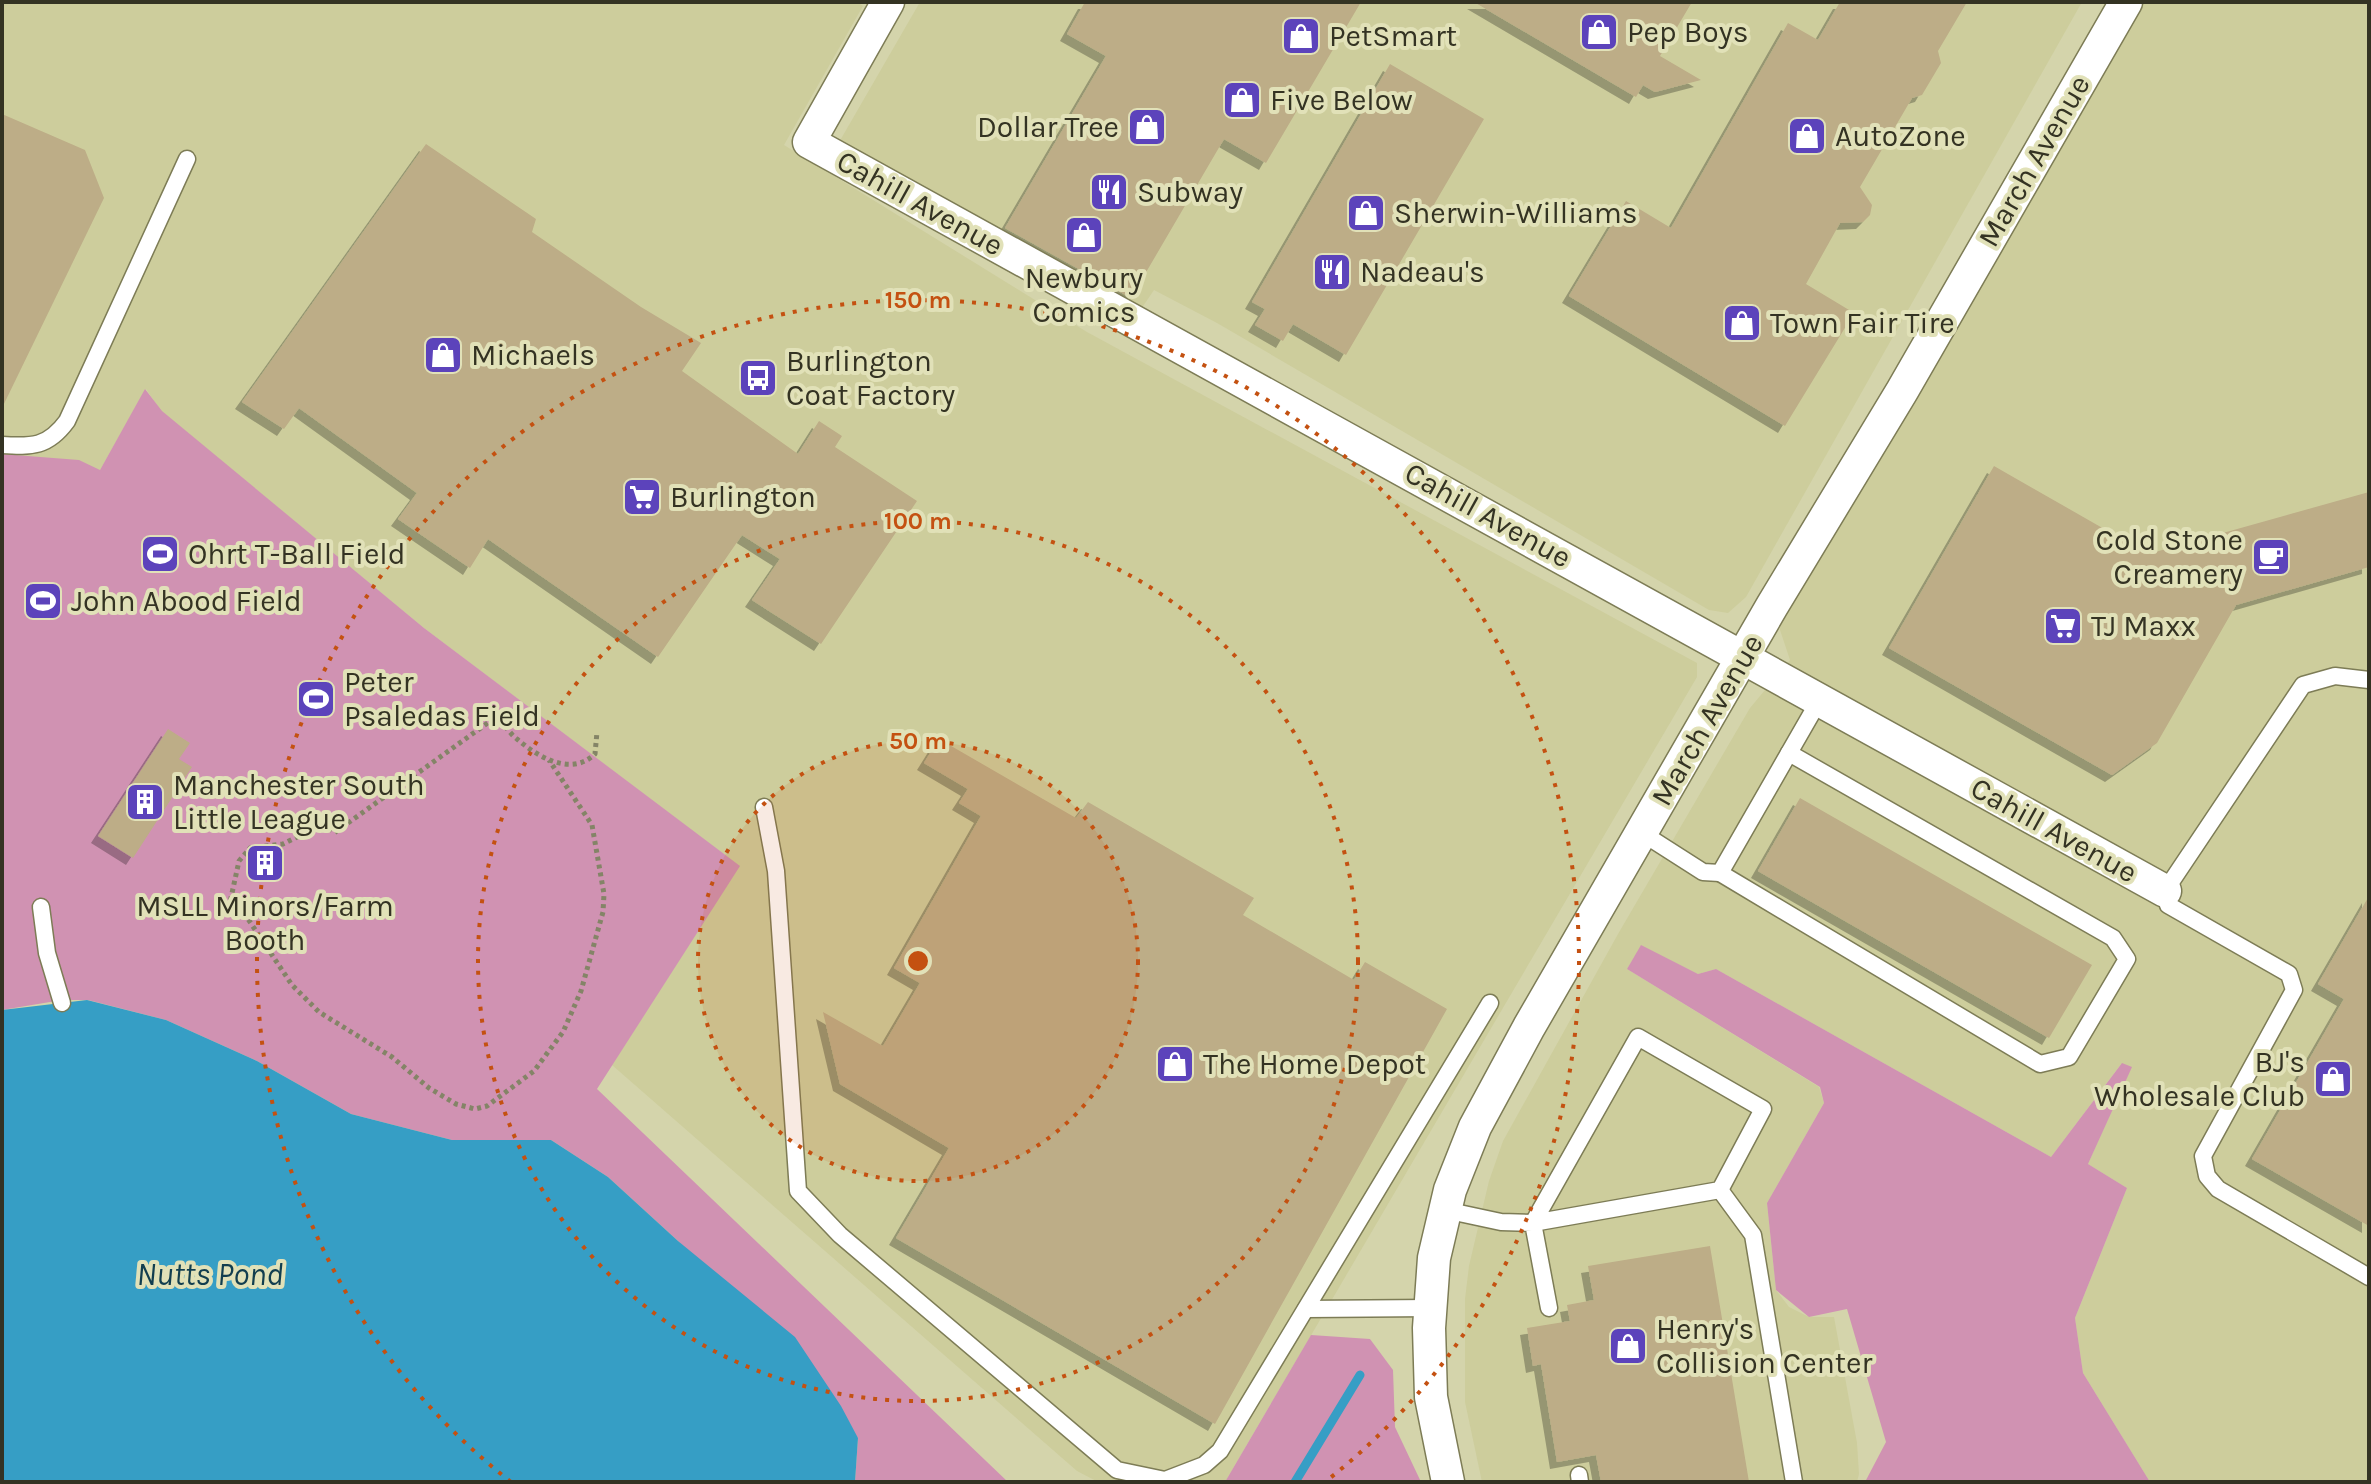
<svg xmlns="http://www.w3.org/2000/svg" width="2371" height="1484" font-family="Karla,sans-serif">
  <style>
    .built { fill: #cdcd9c }
    .green { fill: #d092b2 }
    .water { fill: #369ec5 }
    .lines { fill: none; stroke-linecap: round; stroke-linejoin: round }
    .stream { stroke: #369ec5; stroke-width: 9 }
    .building { fill: #bdad87; filter: url(#shadow) }
    .service-casing { stroke: #7d7c56; stroke-width: 19 }
    .minor-casing { stroke: #7d7c56; stroke-width: 35 }
    .path { stroke: #848467; stroke-width: 5; stroke-dasharray: 4 4; stroke-linecap: butt }
    .service { stroke: #fff; stroke-width: 16 }
    .minor { stroke: #fff; stroke-width: 32 }
    .ring { fill: none; stroke: #c45111; stroke-width: 4; stroke-dasharray: 4 8 }
    .labels { text-anchor: middle; stroke-width: 8; stroke-linejoin: round; paint-order: stroke }
    .poi-label { font-size: 30px; fill: #343323; stroke: #e1e1b8; text-anchor: start }
    .street-label { font-size: 30px; fill: #343323; stroke: #e1e1b8 }
    .water-label { font-size: 32px; font-style: italic; fill: #123e4f; stroke: #e1e1b8 }
    .centre { fill: #c45111; stroke: #e1e1b8; stroke-width: 4 }
    .ring-label { font-size: 24px; text-anchor: middle; font-weight: bold; fill: #c45111; stroke: #e1e1b8; stroke-width: 8; stroke-linejoin: round; paint-order: stroke }
  </style>
  <defs>
    <filter id="shadow"><feDropShadow dx="-7" dy="7" stdDeviation="0" flood-color="#0004"/></filter>
  </defs>
  <rect width="100%" height="100%" fill="#d4d4ab"/>
  <!-- built -->
  <g class="built">
    <polygon points="2,2 857,2 863,6 784,145 1087,332 1697,663 1697,677 1225,1482 1098,1482 1077,1471 612,1065 739,866 424,628 161,411 146,389 100,470 2,454"/>
    <polygon points="920,2 2082,2 1746,597 1728,613 1709,610 1217,323 1154,290 1139,312 838,144"/>
    <polygon points="2126,2 2369,2 2369,1482 2150,1482 2083,1373 2075,1318 2127,1188 2088,1164 2131,1067 2121,1064 2051,1157 1716,969 1698,974 1641,946 1627,969 1819,1087 1824,1103 1767,1203 1776,1290 1789,1307 1809,1317 1834,1317 1857,1443 1859,1474 1857,1482 1482,1482 1465,1402 1465,1299 1469,1266 1489,1181 1503,1141 1618,934 1750,708 1790,660 1772,606"/>
  </g>
  <!-- green -->
  <g class="green">
    <polygon points="145,389 162,411 424,628 740,866 597,1089 1008,1482 855,1482 858,1438 678,1241 608,1177 551,1140 452,1140 351,1114 257,1061 166,1020 88,1000 62,1000 2,1010 2,454 79,460 100,470"/>
    <polygon points="1641,945 1698,974 1716,969 2051,1157 2122,1063 2132,1067 2088,1164 2127,1188 2075,1318 2083,1373 2150,1482 1865,1482 1886,1442 1847,1309 1809,1317 1776,1290 1767,1203 1824,1103 1820,1087 1627,969"/>
    <polygon points="1311,1335 1370,1339 1393,1370 1395,1427 1421,1482 1225,1482"/>
  </g>
  <!-- water -->
  <polygon class="water" points="87,1000 166,1020 257,1061 351,1114 452,1140 551,1140 608,1177 678,1241 795,1337 841,1406 858,1438 855,1482 2,1482 2,1010"/>
  <g class="lines">
    <!-- stream -->
    <polyline class="stream" points="1295,1482 1360,1375"/>
  </g>
  <!-- building -->
  <g class="building">
    <polygon points="1085,2 1361,2 1266,163 1224,139 1131,298 1005,228 1106,56 1067,34"/>
    <polygon points="1474,2 1692,2 1660,56 1701,80 1655,92 1643,85 1636,97"/>
    <polygon points="1840,2 1967,2 1938,51 1941,63 1922,95 1912,98 1860,187 1872,205 1870,215 1863,222 1840,223 1806,284 1854,313 1785,426 1569,296 1626,201 1671,228 1788,23 1818,40"/>
    <polygon points="1390,64 1484,119 1346,355 1293,324 1283,341 1255,325 1265,309 1252,302"/>
    <polygon points="2,114 85,150 104,198 2,408"/>
    <polygon points="426,144 536,219 532,232 641,307 701,343 682,371 798,454 819,421 842,436 835,447 917,501 821,644 752,600 780,559 742,535 658,657 488,539 470,568 398,519 417,493 299,408 284,429 242,402"/>
    <polygon points="1994,466 2148,554 2369,492 2369,567 2236,605 2157,743 2112,775 1889,648"/>
    <polygon points="168,729 190,743 179,759 192,767 133,858 98,836"/>
    <polygon points="939,739 1076,818 1088,802 1254,898 1243,915 1354,980 1365,962 1447,1009 1215,1424 896,1238 949,1148 840,1084 823,1012 883,1046 920,983 894,968 981,816 959,803 968,789 924,763"/>
    <polygon points="1800,798 2092,965 2049,1038 1758,871"/>
    <polygon points="2369,896 2369,1226 2252,1159 2344,999 2318,984"/>
    <polygon points="1710,1246 1749,1482 1601,1482 1596,1455 1557,1462 1541,1364 1533,1366 1527,1328 1570,1321 1567,1305 1594,1300 1588,1266"/>
  </g>
  <g class="lines">
    <defs>
      <g id="service">
        <path d="M2,445C32,447 48,447 67,421L187,159"/>
        <polyline points="2369,680 2335,676 2303,685 2165,891 2168,905 2289,974 2294,990 2203,1156 2207,1176 2218,1189 2369,1277"/>
        <polyline points="764,807 776,871 798,1191 840,1235 1117,1470 1165,1480 1204,1465 1220,1451 1490,1003"/>
        <polyline points="1642,833 1703,872 1720,873 1820,699"/>
        <polyline points="1720,873 2040,1064 2069,1057 2127,959 2113,938 1789,753"/>
        <polyline points="41,907 47,953 62,1003"/>
        <polygon points="1638,1037 1763,1109 1720,1190 1533,1223"/>
        <polyline points="1720,1190 1753,1235 1794,1482"/>
        <polyline points="1445,1210 1501,1222 1533,1223 1549,1308"/>
        <polyline points="1306,1309 1431,1308"/>
        <polyline points="1579,1475 1580,1482"/>
      </g>
      <g id="minor">
        <polyline points="888,2 809,142 2165,891"/>
        <polyline points="1448,1482 1431,1397 1429,1328 1434,1258 1450,1190 1475,1127 1529,1027 1772,606 1902,391 2126,2"/>
      </g>
    </defs>
    <!-- service casing -->
    <use href="#service" class="service-casing"/>
    <!-- minor casing -->
    <use href="#minor" class="minor-casing"/>
    <!-- path -->
    <g class="path">
      <polyline points="244,913 292,985 319,1012 392,1057 429,1088 456,1104 475,1109 487,1106 534,1071 563,1032 581,991 603,912 604,894 592,825 549,760"/>
      <path d="M227,916L239,861L250,848L283,844L325,823L334,833L489,722L500,721C506,726 510,734 517,739C538,757 571,777 595,754L597,732"/>
    </g>
    <!-- service -->
    <use href="#service" class="service"/>
    <!-- minor -->
    <use href="#minor" class="minor"/>
  </g>
  <!-- distance rings -->
  <circle cx="918" cy="961" r="220" fill="#c45111" fill-opacity=".12"/>
  <g class="ring">
    <circle cx="918" cy="961" r="220"/>
    <circle cx="918" cy="961" r="440"/>
    <path d="M511 1482A661 661 0 1 1 1325 1482"/>
  </g>
  <!-- icons -->
  <defs>
    <symbol id="shop-square" viewBox="-11 -11 22 22"><rect x="-9" y="-9" width="18" height="18" rx="4" fill="#5c43bb" stroke="#e1e1b8"/><path d="M-5-2.5h2.3a2.7 3.5 0 0 1 5.4 0H5L5.5 6h-11ZM-1.5-2.5h3a1.5 2.3 0 0 0-3 0Z" fill="#fff"/></symbol>
    <symbol id="restaurant-square" viewBox="-11 -11 22 22"><rect x="-9" y="-9" width="18" height="18" rx="4" fill="#5c43bb" stroke="#e1e1b8"/><path d="M-5-6h1v4h1v-4h1v4h1v-4h1v5L-1.5 .5V6h-2V.5L-5-1ZM5-6V6H3V1.5H1.5Q1.5-4 5-6Z" fill="#fff"/></symbol>
    <symbol id="bus-square" viewBox="-11 -11 22 22"><rect x="-9" y="-9" width="18" height="18" rx="4" fill="#5c43bb" stroke="#e1e1b8"/><path d="M-5-6H5V4H4V6H2V4H-2V6H-4V4H-5ZM-3.5-4V0h7V-4ZM-3.5 1.2v1.5H-2V1.2ZM2 1.2v1.5H3.5V1.2Z" fill="#fff"/></symbol>
    <symbol id="supermarket-square" viewBox="-11 -11 22 22"><rect x="-9" y="-9" width="18" height="18" rx="4" fill="#5c43bb" stroke="#e1e1b8"/><path d="M-6-5.5h2.5l.6 2H6L4.5 2H-2.5L-4.4-4H-6ZM-1.5 3.2a1.3 1.3 0 1 0 .1 0ZM3 3.2a1.3 1.3 0 1 0 .1 0Z" fill="#fff"/></symbol>
    <symbol id="stadium-square" viewBox="-11 -11 22 22"><rect x="-9" y="-9" width="18" height="18" rx="4" fill="#5c43bb" stroke="#e1e1b8"/><path d="M0-5a6.5 5 0 1 0 0 10a6.5 5 0 1 0 0-10ZM-3.5-1.8h7v3.6h-7Z" fill="#fff"/></symbol>
    <symbol id="cafe-square" viewBox="-11 -11 22 22"><rect x="-9" y="-9" width="18" height="18" rx="4" fill="#5c43bb" stroke="#e1e1b8"/><path d="M-5.5-4.5H6V0H3Q3 3.5 0 3.5H-2.5Q-5.5 3.5-5.5 0ZM3-3.2v2h1.7v-2ZM-6 4.5H4V6H-6Z" fill="#fff"/></symbol>
    <symbol id="building-square" viewBox="-11 -11 22 22"><rect x="-9" y="-9" width="18" height="18" rx="4" fill="#5c43bb" stroke="#e1e1b8"/><path d="M-4-6H4V6H1V3H-1V6H-4ZM-2.5-4.3h1.7v1.8h-1.7ZM.8-4.3h1.7v1.8H.8ZM-2.5-1h1.7V.8h-1.7ZM.8-1h1.7V.8H.8Z" fill="#fff"/></symbol>
  </defs>
  <g fill-rule="evenodd">
    <use href="#shop-square" x="1577" y="10" width="44" height="44"/>
    <use href="#shop-square" x="1279" y="14" width="44" height="44"/>
    <use href="#shop-square" x="1220" y="78" width="44" height="44"/>
    <use href="#shop-square" x="1125" y="105" width="44" height="44"/>
    <use href="#shop-square" x="1785" y="114" width="44" height="44"/>
    <use href="#restaurant-square" x="1087" y="170" width="44" height="44"/>
    <use href="#shop-square" x="1344" y="191" width="44" height="44"/>
    <use href="#shop-square" x="1062" y="213" width="44" height="44"/>
    <use href="#restaurant-square" x="1310" y="250" width="44" height="44"/>
    <use href="#shop-square" x="1720" y="301" width="44" height="44"/>
    <use href="#shop-square" x="421" y="333" width="44" height="44"/>
    <use href="#bus-square" x="736" y="356" width="44" height="44"/>
    <use href="#supermarket-square" x="620" y="475" width="44" height="44"/>
    <use href="#stadium-square" x="138" y="532" width="44" height="44"/>
    <use href="#cafe-square" x="2249" y="535" width="44" height="44"/>
    <use href="#stadium-square" x="21" y="579" width="44" height="44"/>
    <use href="#supermarket-square" x="2041" y="604" width="44" height="44"/>
    <use href="#stadium-square" x="294" y="677" width="44" height="44"/>
    <use href="#building-square" x="123" y="780" width="44" height="44"/>
    <use href="#building-square" x="243" y="841" width="44" height="44"/>
    <use href="#shop-square" x="1153" y="1042" width="44" height="44"/>
    <use href="#shop-square" x="2311" y="1057" width="44" height="44"/>
    <use href="#shop-square" x="1606" y="1324" width="44" height="44"/>
  </g>
  <g class="labels">
    <!-- poi labels -->
    <g class="poi-label">
      <text x="1627" y="42">Pep Boys</text>
      <text x="1329" y="46">PetSmart</text>
      <text x="1270" y="110">Five Below</text>
      <text x="1119" y="137" text-anchor="end">Dollar Tree</text>
      <text x="1835" y="146">AutoZone</text>
      <text x="1137" y="202">Subway</text>
      <text x="1394" y="223">Sherwin-Williams</text>
      <text x="1360" y="282">Nadeau's</text>
      <text x="1084" y="288" text-anchor="middle">Newbury<tspan x="1084" dy="34">Comics</tspan></text>
      <text x="1770" y="333">Town Fair Tire</text>
      <text x="471" y="365">Michaels</text>
      <text x="786" y="371">Burlington<tspan x="786" dy="34">Coat Factory</tspan></text>
      <text x="670" y="507">Burlington</text>
      <text x="2243" y="550" text-anchor="end">Cold Stone<tspan x="2243" dy="34">Creamery</tspan></text>
      <text x="188" y="564">Ohrt T-Ball Field</text>
      <text x="71" y="611">John Abood Field</text>
      <text x="2091" y="636">TJ Maxx</text>
      <text x="344" y="692">Peter<tspan x="344" dy="34">Psaledas Field</tspan></text>
      <text x="173" y="795">Manchester South<tspan x="173" dy="34">Little League</tspan></text>
      <text x="265" y="916" text-anchor="middle">MSLL Minors/Farm<tspan x="265" dy="34">Booth</tspan></text>
      <text x="2305" y="1072" text-anchor="end">BJ's<tspan x="2305" dy="34">Wholesale Club</tspan></text>
      <text x="1203" y="1074">The Home Depot</text>
      <text x="1656" y="1339">Henry's<tspan x="1656" dy="34">Collision Center</tspan></text>
    </g>
    <!-- street labels -->
    <g class="street-label">
      <text transform="translate(2034 161) rotate(-60)" y="10">March Avenue</text>
      <text transform="translate(920 203) rotate(29)" y="10">Cahill Avenue</text>
      <text transform="translate(1488 515) rotate(29)" y="10">Cahill Avenue</text>
      <text transform="translate(1707 720) rotate(-60)" y="10">March Avenue</text>
      <text transform="translate(2054 830) rotate(29)" y="10">Cahill Avenue</text>
    </g>
    <!-- water labels -->
    <g class="water-label">
      <text x="210" y="1285">Nutts Pond</text>
    </g>
  </g>
  <circle cx="918" cy="961" r="12" class="centre"/>
  <g class="ring-label">
    <text x="918" y="308">150 m</text>
    <text x="918" y="529">100 m</text>
    <text x="918" y="749">50 m</text>
  </g>
  <!-- border -->
  <rect width="2371" height="1484" fill="none" stroke="#343323" stroke-width="8"/>
</svg>
